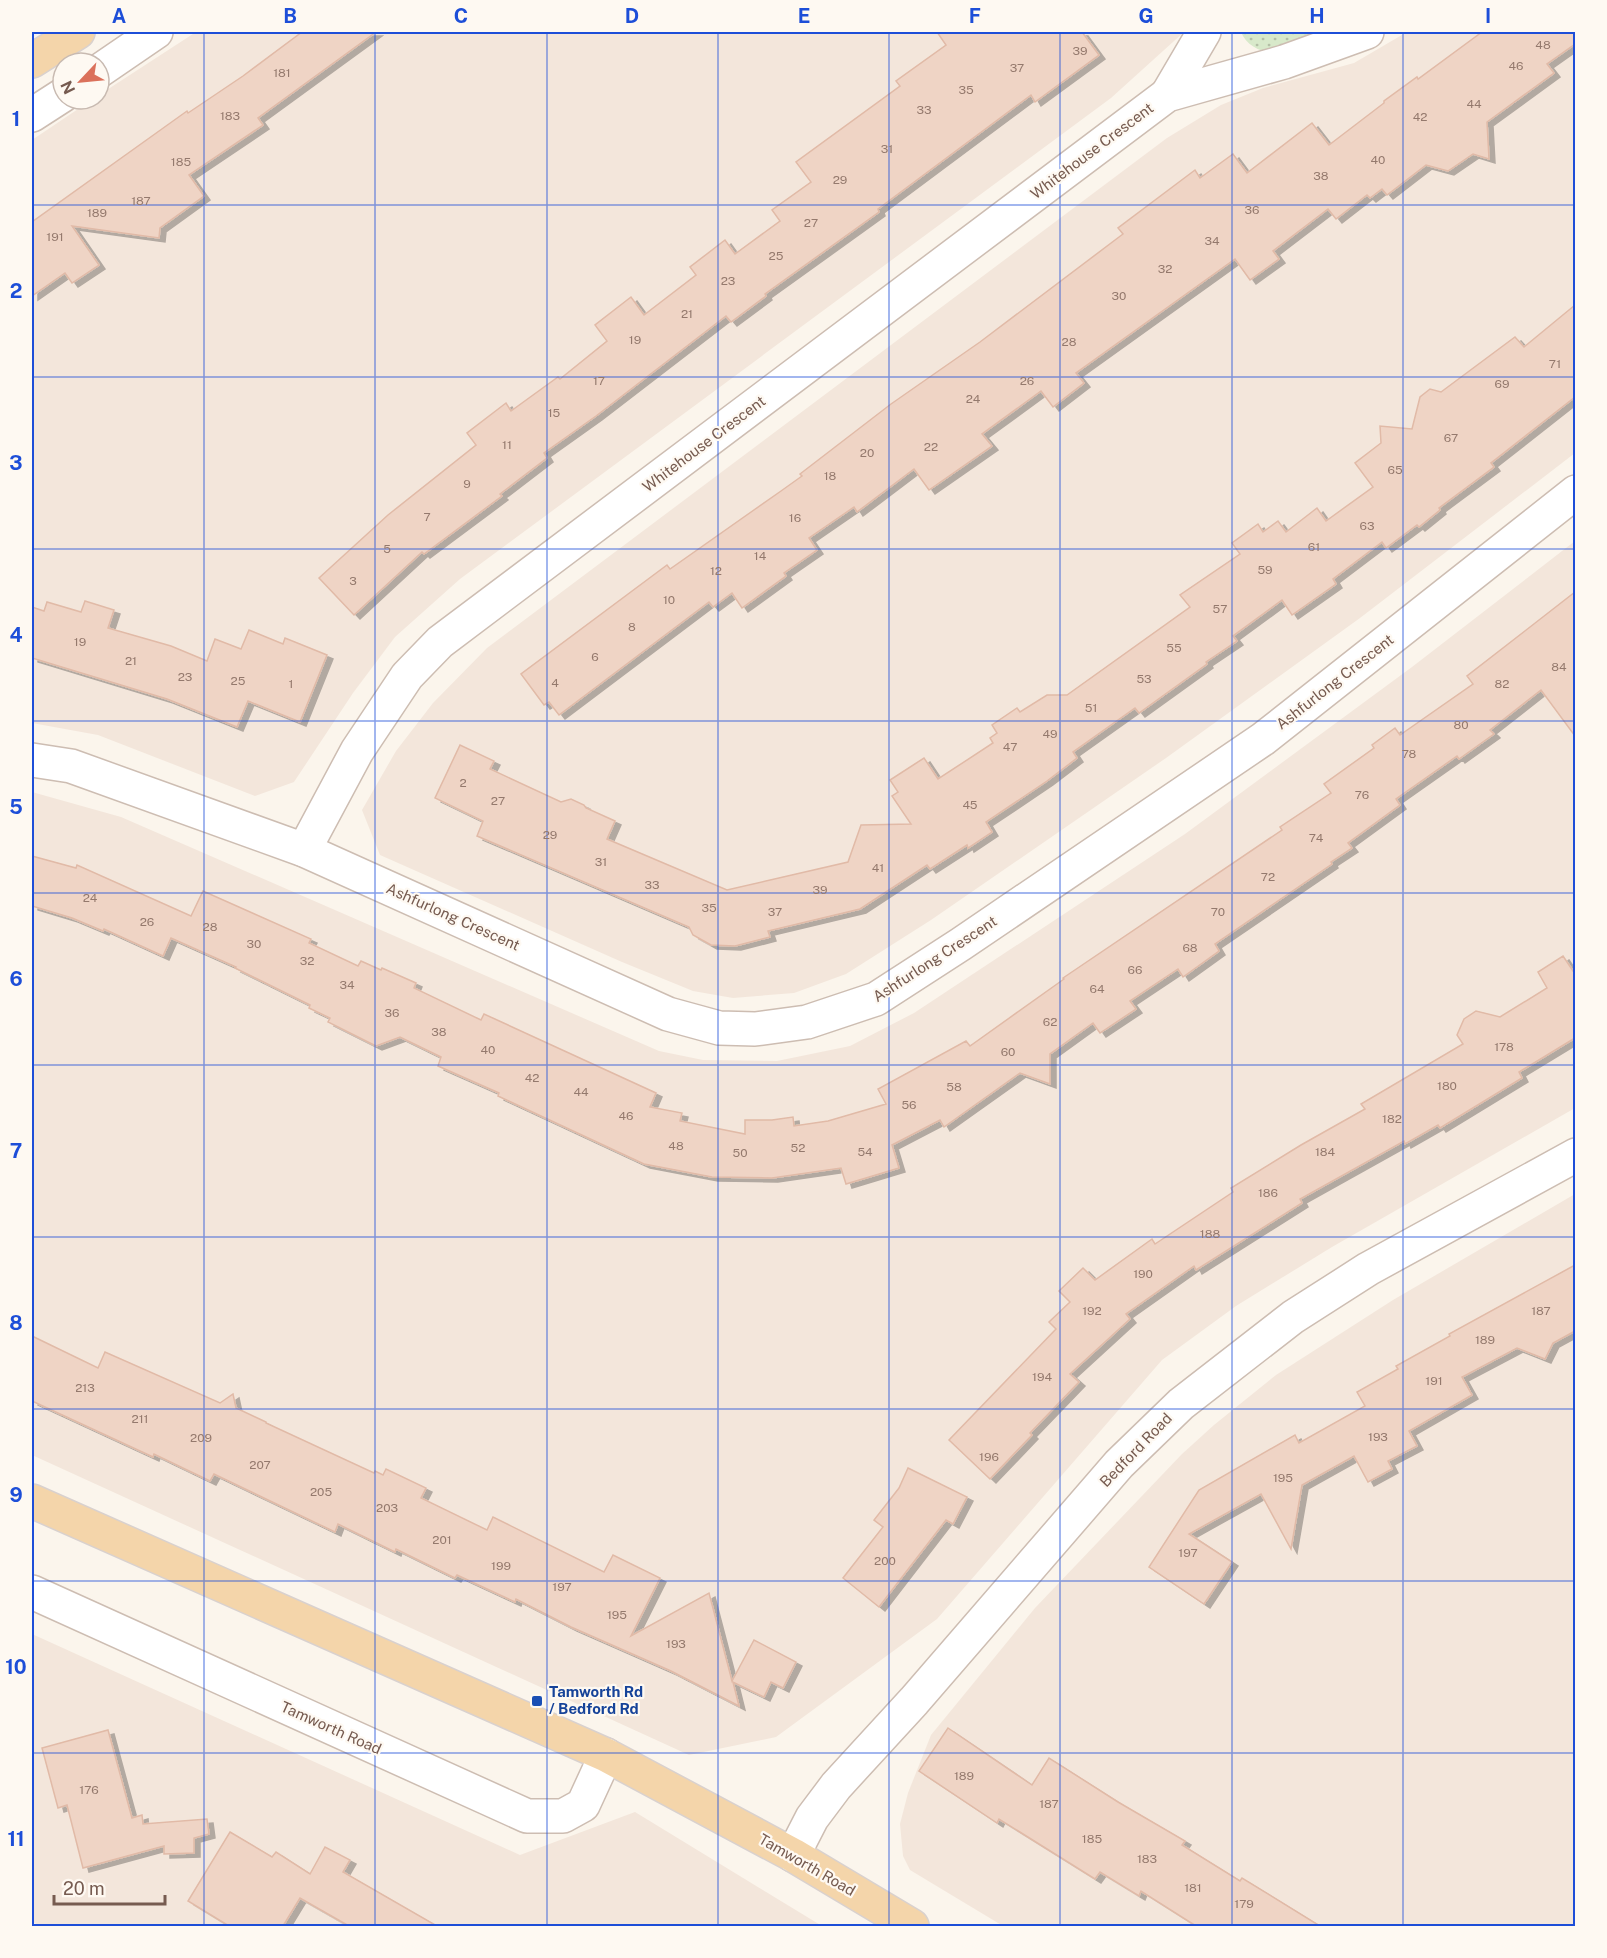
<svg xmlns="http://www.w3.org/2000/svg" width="1607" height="1958" font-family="'Public Sans',sans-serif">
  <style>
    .residential { fill: #f3e6db }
    .grass { fill: url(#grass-dots) }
    .building { fill: #efd4c5; stroke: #e1baa7; stroke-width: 1.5; filter: url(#shadow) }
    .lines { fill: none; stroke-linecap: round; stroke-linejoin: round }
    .minor-casing { stroke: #cdbdb2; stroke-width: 36 }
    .major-casing { stroke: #d9d1ce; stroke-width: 36 }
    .minor { stroke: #fff; stroke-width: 33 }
    .major { stroke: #f4d5aa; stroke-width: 33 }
    .grid { fill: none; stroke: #1d4ed8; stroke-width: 1.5; stroke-opacity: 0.55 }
    .transit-dot { fill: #1a4fb4; stroke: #fef9f2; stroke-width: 2 }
    .labels { text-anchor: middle; stroke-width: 4.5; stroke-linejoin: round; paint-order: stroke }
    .number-label { font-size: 12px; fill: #94796d }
    .street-label { font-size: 15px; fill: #765b50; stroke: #fef9f2 }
    .transit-label { font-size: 15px; font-weight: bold; fill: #164399; stroke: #fef9f2; text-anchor: start }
    .neatline { fill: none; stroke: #1d4ed8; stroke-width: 2 }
    .grid-label { font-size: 20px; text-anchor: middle; font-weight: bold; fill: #1d4ed8 }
  </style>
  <defs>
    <pattern id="grass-dots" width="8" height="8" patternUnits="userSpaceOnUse" patternTransform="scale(1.5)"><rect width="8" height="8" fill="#d8e9ca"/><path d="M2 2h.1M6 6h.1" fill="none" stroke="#b4c0a6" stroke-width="1.8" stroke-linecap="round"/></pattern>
    <filter id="shadow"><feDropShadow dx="6" dy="4" stdDeviation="0" flood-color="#0004"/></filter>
  </defs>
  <rect width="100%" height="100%" fill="#fbf5ec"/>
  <!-- residential -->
  <g class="residential">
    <polygon points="196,32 1184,32 1111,98 460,579 395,637 353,693 294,782 255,796 98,735 32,723 32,140 93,99 99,99 99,95"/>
    <polygon points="1407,32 1575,32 1575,453 1360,618 1166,758 931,920 846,974 794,993 733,998 693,991 622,962 380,855 362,810 396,751 433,703 487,648 1167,138 1221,105 1263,88 1354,63"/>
    <polygon points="1575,541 1575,1108 1332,1247 1236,1306 1162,1360 937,1619 776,1737 689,1755 32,1455 32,792 121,817 659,1051 703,1060 777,1061 850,1046 914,1013 1185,834 1412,667"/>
    <polygon points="1575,1194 1575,1926 1003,1926 910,1870 903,1856 900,1824 908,1793 931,1735 1035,1608 1182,1454 1214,1425 1276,1375 1393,1300"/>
    <polygon points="32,1634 520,1855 635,1812 822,1926 41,1926 32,1922"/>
  </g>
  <!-- grass -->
  <path class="grass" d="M1241,32H1343C1328,36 1288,53 1275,53C1261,53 1246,45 1241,32Z"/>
  <!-- building -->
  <g class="building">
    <polygon points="302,32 376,32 258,118 263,125 189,175 204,196 160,228 159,238 72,226 99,265 72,283 65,273 32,296 32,222 187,111 188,113 243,76"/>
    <polygon points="937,32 1082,32 1099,55 1035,102 1031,95 878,209 879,212 765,294 766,296 731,322 726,316 596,416 544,453 547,458 500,494 502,496 424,554 422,552 354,615 319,578 388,515 476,445 467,433 506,403 511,411 558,377 560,379 607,341 595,325 631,297 644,315 696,275 690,267 725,240 735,254 780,221 772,210 811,182 796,162 900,86 896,81 946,45"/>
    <polygon points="1482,32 1575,32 1575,44 1547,64 1554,73 1487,122 1489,159 1473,154 1448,171 1426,165 1387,195 1382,189 1370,198 1367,195 1336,219 1328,209 1273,251 1279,259 1250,280 1235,259 1076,373 1084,383 1053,407 1041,391 982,434 992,446 929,490 914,469 857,512 854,507 809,538 817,550 784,573 786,576 742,608 732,593 713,607 709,602 559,715 549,702 544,705 521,674 667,565 670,569 781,491 802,476 800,474 891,404 980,342 1123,234 1118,228 1195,170 1200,178 1233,154 1247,173 1312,123 1329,145 1384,103 1384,101 1417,77 1418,79"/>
    <polygon points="1575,305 1575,397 1491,463 1494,467 1439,508 1440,510 1419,527 1417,525 1386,548 1382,542 1333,579 1336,584 1292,615 1282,600 1233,636 1237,641 1206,662 1207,664 1139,713 1135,708 1073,752 1077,758 1047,781 986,822 992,832 968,848 967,845 930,869 927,865 860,909 768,931 770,937 735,946 711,945 693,935 689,927 477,836 483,821 435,798 460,745 494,761 490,769 561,802 571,799 584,805 586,808 615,821 607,839 727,890 848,862 861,825 911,824 892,796 898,792 890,780 924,758 938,779 993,743 990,738 997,733 992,725 1017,708 1020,712 1047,695 1067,695 1190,607 1180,595 1240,554 1232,543 1258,524 1263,532 1278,521 1286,532 1317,508 1326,521 1373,487 1355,463 1381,443 1380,426 1412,429 1420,397 1430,389 1441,392 1515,337 1524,347"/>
    <polygon points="1575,592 1575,736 1541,690 1490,730 1494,734 1459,759 1457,756 1396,799 1400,805 1348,843 1352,848 1331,862 1332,864 1215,944 1219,951 1183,977 1178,969 1130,1001 1136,1009 1100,1033 1093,1023 1050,1054 1050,1084 1020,1073 944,1127 940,1120 892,1145 899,1168 846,1184 841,1168 772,1178 712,1177 644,1164 498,1096 499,1093 438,1066 441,1057 400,1037 376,1046 328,1022 330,1018 309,1008 310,1005 235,968 236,967 171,938 163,956 104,929 103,931 72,918 32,906 32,856 76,868 77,865 191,916 203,891 311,939 309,943 358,966 361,961 381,970 382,968 416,983 414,988 481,1020 484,1014 656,1093 650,1107 682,1113 680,1121 745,1134 745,1120 772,1120 793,1117 794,1126 828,1121 886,1104 878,1089 966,1041 970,1046 1064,979 1063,978 1282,830 1280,827 1331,793 1324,784 1374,748 1372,745 1395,728 1400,735 1473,684 1467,676"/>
    <polygon points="85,601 114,610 108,628 171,646 207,661 215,639 241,649 249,630 283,644 285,638 327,655 300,722 248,701 237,727 167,699 32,658 32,607 44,611 47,602 81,612"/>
    <polygon points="1563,956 1573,971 1575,970 1575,1038 1519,1072 1522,1078 1440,1128 1438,1125 1405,1144 1404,1141 1300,1199 1302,1203 1196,1270 1194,1266 1126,1314 1130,1319 1070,1374 1079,1382 1030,1433 1032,1435 990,1479 949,1440 1056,1329 1049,1322 1070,1302 1059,1291 1083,1268 1095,1280 1152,1239 1155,1244 1233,1192 1231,1188 1301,1145 1365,1109 1361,1104 1463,1044 1457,1035 1464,1019 1476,1011 1500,1017 1547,988 1538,972"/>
    <polygon points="1575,1265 1575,1331 1553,1343 1545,1359 1517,1348 1462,1377 1472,1395 1409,1431 1417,1446 1388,1461 1392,1469 1368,1482 1354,1456 1302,1485 1291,1549 1261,1494 1189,1534 1232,1562 1204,1604 1149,1567 1199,1490 1295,1435 1299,1443 1365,1406 1357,1392 1398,1369 1396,1366 1450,1336 1449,1334"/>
    <polygon points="32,1336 98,1368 105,1352 220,1403 233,1394 236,1408 266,1422 266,1423 374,1473 375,1471 383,1475 386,1469 426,1488 421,1498 487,1530 493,1517 604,1572 613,1555 660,1578 631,1636 709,1593 732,1681 754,1640 796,1662 783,1688 771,1682 764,1697 733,1682 739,1706 671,1671 571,1627 516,1599 515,1602 457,1575 455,1578 396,1549 395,1552 338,1524 335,1532 214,1474 210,1481 154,1454 153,1457 32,1401"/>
    <polygon points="908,1468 967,1497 953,1524 946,1520 879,1607 843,1578 883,1527 874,1520 899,1488"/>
    <polygon points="948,1728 1032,1785 1049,1758 1118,1802 1185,1841 1182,1845 1240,1881 1242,1878 1320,1926 1196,1926 1141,1891 1139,1896 1100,1872 1095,1879 999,1819 997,1823 919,1771"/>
    <polygon points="108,1730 132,1818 142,1815 143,1824 207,1819 209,1834 194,1838 194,1853 164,1854 164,1846 83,1868 67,1805 58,1808 42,1748"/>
    <polygon points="230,1832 272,1857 276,1852 310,1874 325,1847 350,1860 343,1872 437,1926 349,1926 300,1898 283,1926 229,1926 188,1901"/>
  </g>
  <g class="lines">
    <defs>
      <g id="minor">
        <polyline points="99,71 156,32"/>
        <polyline points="1167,95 1204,32"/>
        <polyline points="32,115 63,95"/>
        <polyline points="32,760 71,766 304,850 668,1014 719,1028 755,1029 807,1022 876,999 961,944 1263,739 1576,492"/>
        <polyline points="304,850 357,751 407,676 440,642 1167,95 1284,62 1367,32"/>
        <polyline points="32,1592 527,1816 563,1816 583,1805 606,1755"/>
        <polyline points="793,1855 812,1818 836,1786 914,1701 1119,1464 1181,1404 1293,1317 1368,1269 1576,1155"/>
      </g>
      <g id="major">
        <polyline points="32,61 78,32"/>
        <polyline points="32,1501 606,1755 793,1855 912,1926"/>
      </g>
    </defs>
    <!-- minor casing -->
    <use href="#minor" class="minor-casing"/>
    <!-- major casing -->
    <use href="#major" class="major-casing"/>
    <!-- minor -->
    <use href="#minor" class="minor"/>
    <!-- major -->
    <use href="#major" class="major"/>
  </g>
  <!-- grid -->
  <path class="grid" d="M204,32V1926M375,32V1926M547,32V1926M718,32V1926M889,32V1926M1060,32V1926M1232,32V1926M1403,32V1926M32,205H1576M32,377H1576M32,549H1576M32,721H1576M32,893H1576M32,1065H1576M32,1237H1576M32,1409H1576M32,1581H1576M32,1753H1576"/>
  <!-- markers -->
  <rect class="transit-dot" x="531" y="1695" width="12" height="12" rx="3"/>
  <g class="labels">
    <!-- number labels -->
    <g class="number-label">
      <text x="1543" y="49">48</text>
      <text x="1080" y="55">39</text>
      <text x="1516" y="70">46</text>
      <text x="1017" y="72">37</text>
      <text x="282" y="77">181</text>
      <text x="966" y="94">35</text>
      <text x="1474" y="108">44</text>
      <text x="924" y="114">33</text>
      <text x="230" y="120">183</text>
      <text x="1420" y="121">42</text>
      <text x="887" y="153">31</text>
      <text x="1378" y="164">40</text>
      <text x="181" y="166">185</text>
      <text x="1321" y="180">38</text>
      <text x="840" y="184">29</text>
      <text x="141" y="205">187</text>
      <text x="1252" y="214">36</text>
      <text x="97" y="217">189</text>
      <text x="811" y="227">27</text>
      <text x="55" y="241">191</text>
      <text x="1212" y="245">34</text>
      <text x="776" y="260">25</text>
      <text x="1165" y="273">32</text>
      <text x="728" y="285">23</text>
      <text x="1119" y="300">30</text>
      <text x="687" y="318">21</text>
      <text x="635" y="344">19</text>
      <text x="1069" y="346">28</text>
      <text x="1555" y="368">71</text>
      <text x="599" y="385">17</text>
      <text x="1027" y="385">26</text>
      <text x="1502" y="388">69</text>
      <text x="973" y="403">24</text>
      <text x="554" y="417">15</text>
      <text x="1451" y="442">67</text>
      <text x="507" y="449">11</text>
      <text x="931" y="451">22</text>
      <text x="867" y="457">20</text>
      <text x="1395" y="474">65</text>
      <text x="830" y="480">18</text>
      <text x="467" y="488">9</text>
      <text x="427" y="521">7</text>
      <text x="795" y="522">16</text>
      <text x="1367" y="530">63</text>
      <text x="1314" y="551">61</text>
      <text x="387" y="553">5</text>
      <text x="760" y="560">14</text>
      <text x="1265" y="574">59</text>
      <text x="716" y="575">12</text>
      <text x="353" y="585">3</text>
      <text x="669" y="604">10</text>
      <text x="1220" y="613">57</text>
      <text x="632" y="631">8</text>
      <text x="80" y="646">19</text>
      <text x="1174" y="652">55</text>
      <text x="595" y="661">6</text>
      <text x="131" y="665">21</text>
      <text x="1559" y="671">84</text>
      <text x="185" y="681">23</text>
      <text x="1144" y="683">53</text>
      <text x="238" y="685">25</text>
      <text x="555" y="687">4</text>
      <text x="291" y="688">1</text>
      <text x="1502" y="688">82</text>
      <text x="1091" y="712">51</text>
      <text x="1461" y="729">80</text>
      <text x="1050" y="738">49</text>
      <text x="1010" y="751">47</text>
      <text x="1409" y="758">78</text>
      <text x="463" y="787">2</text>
      <text x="1362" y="799">76</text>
      <text x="498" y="805">27</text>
      <text x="970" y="809">45</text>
      <text x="550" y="839">29</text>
      <text x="1316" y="842">74</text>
      <text x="601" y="866">31</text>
      <text x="878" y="872">41</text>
      <text x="1268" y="881">72</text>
      <text x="652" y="889">33</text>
      <text x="820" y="894">39</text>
      <text x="90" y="902">24</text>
      <text x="709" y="912">35</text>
      <text x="775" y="916">37</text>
      <text x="1218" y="916">70</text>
      <text x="147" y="926">26</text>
      <text x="210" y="931">28</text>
      <text x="254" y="948">30</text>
      <text x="1190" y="952">68</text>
      <text x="307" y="965">32</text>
      <text x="1135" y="974">66</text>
      <text x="347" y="989">34</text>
      <text x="1097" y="993">64</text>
      <text x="392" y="1017">36</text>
      <text x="1050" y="1026">62</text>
      <text x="439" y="1036">38</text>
      <text x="1504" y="1051">178</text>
      <text x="488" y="1054">40</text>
      <text x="1008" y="1056">60</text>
      <text x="532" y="1082">42</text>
      <text x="1447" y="1090">180</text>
      <text x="954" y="1091">58</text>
      <text x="581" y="1096">44</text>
      <text x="909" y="1109">56</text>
      <text x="626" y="1120">46</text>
      <text x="1392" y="1123">182</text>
      <text x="676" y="1150">48</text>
      <text x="798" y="1152">52</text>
      <text x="865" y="1156">54</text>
      <text x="1325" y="1156">184</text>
      <text x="740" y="1157">50</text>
      <text x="1268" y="1197">186</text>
      <text x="1210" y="1238">188</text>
      <text x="1143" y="1278">190</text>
      <text x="1092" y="1315">192</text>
      <text x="1541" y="1315">187</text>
      <text x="1485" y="1344">189</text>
      <text x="1042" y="1381">194</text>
      <text x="1434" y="1385">191</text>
      <text x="85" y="1392">213</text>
      <text x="140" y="1423">211</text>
      <text x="1378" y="1441">193</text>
      <text x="201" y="1442">209</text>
      <text x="989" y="1461">196</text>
      <text x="260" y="1469">207</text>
      <text x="1283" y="1482">195</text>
      <text x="321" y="1496">205</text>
      <text x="387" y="1512">203</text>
      <text x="442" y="1544">201</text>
      <text x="1188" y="1557">197</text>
      <text x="885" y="1565">200</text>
      <text x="501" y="1570">199</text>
      <text x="562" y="1591">197</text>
      <text x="617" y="1619">195</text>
      <text x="676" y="1648">193</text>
      <text x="964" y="1780">189</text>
      <text x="89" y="1794">176</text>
      <text x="1049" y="1808">187</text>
      <text x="1092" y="1843">185</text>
      <text x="1147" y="1863">183</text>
      <text x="1193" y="1892">181</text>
      <text x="1244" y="1908">179</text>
    </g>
    <!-- street labels -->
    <g class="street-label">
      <text transform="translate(1092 151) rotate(-37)" y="5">Whitehouse Crescent</text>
      <text transform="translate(704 444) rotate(-37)" y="5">Whitehouse Crescent</text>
      <text transform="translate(1335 682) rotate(-38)" y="5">Ashfurlong Crescent</text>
      <text transform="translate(453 917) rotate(24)" y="5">Ashfurlong Crescent</text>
      <text transform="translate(935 959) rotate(-33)" y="5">Ashfurlong Crescent</text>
      <text transform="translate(1136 1450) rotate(-46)" y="5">Bedford Road</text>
      <text transform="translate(331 1728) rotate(24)" y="5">Tamworth Road</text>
      <text transform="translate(807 1865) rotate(30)" y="5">Tamworth Road</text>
    </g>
    <!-- transit labels -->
    <g class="transit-label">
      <text x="549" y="1697">Tamworth Rd<tspan x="549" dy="17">/ Bedford Rd</tspan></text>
    </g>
  </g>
  <!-- border -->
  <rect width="1607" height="1958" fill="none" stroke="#fef9f2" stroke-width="66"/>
  <!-- north arrow -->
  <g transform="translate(81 81) rotate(244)"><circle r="28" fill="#fef9f2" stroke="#c8bab1" stroke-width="1.5"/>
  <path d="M0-4.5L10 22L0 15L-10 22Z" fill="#db715b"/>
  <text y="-9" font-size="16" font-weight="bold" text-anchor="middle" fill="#765b50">N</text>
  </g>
  <!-- scale -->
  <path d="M54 1895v9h111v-9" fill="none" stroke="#765b50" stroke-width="3"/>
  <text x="63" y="1895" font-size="18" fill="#765b50" stroke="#fef9f2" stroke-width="4.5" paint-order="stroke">20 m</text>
  <rect x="33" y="33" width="1541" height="1892" class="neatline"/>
  <g class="grid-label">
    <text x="119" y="23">A</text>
    <text x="290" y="23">B</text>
    <text x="461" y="23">C</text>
    <text x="632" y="23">D</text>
    <text x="804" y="23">E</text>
    <text x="975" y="23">F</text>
    <text x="1146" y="23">G</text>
    <text x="1317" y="23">H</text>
    <text x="1488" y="23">I</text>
    <text x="16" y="126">1</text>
    <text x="16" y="298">2</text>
    <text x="16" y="470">3</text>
    <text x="16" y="642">4</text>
    <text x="16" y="814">5</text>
    <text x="16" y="986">6</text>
    <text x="16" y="1158">7</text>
    <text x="16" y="1330">8</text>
    <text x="16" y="1502">9</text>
    <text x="16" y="1674">10</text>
    <text x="16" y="1846">11</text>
  </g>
</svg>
